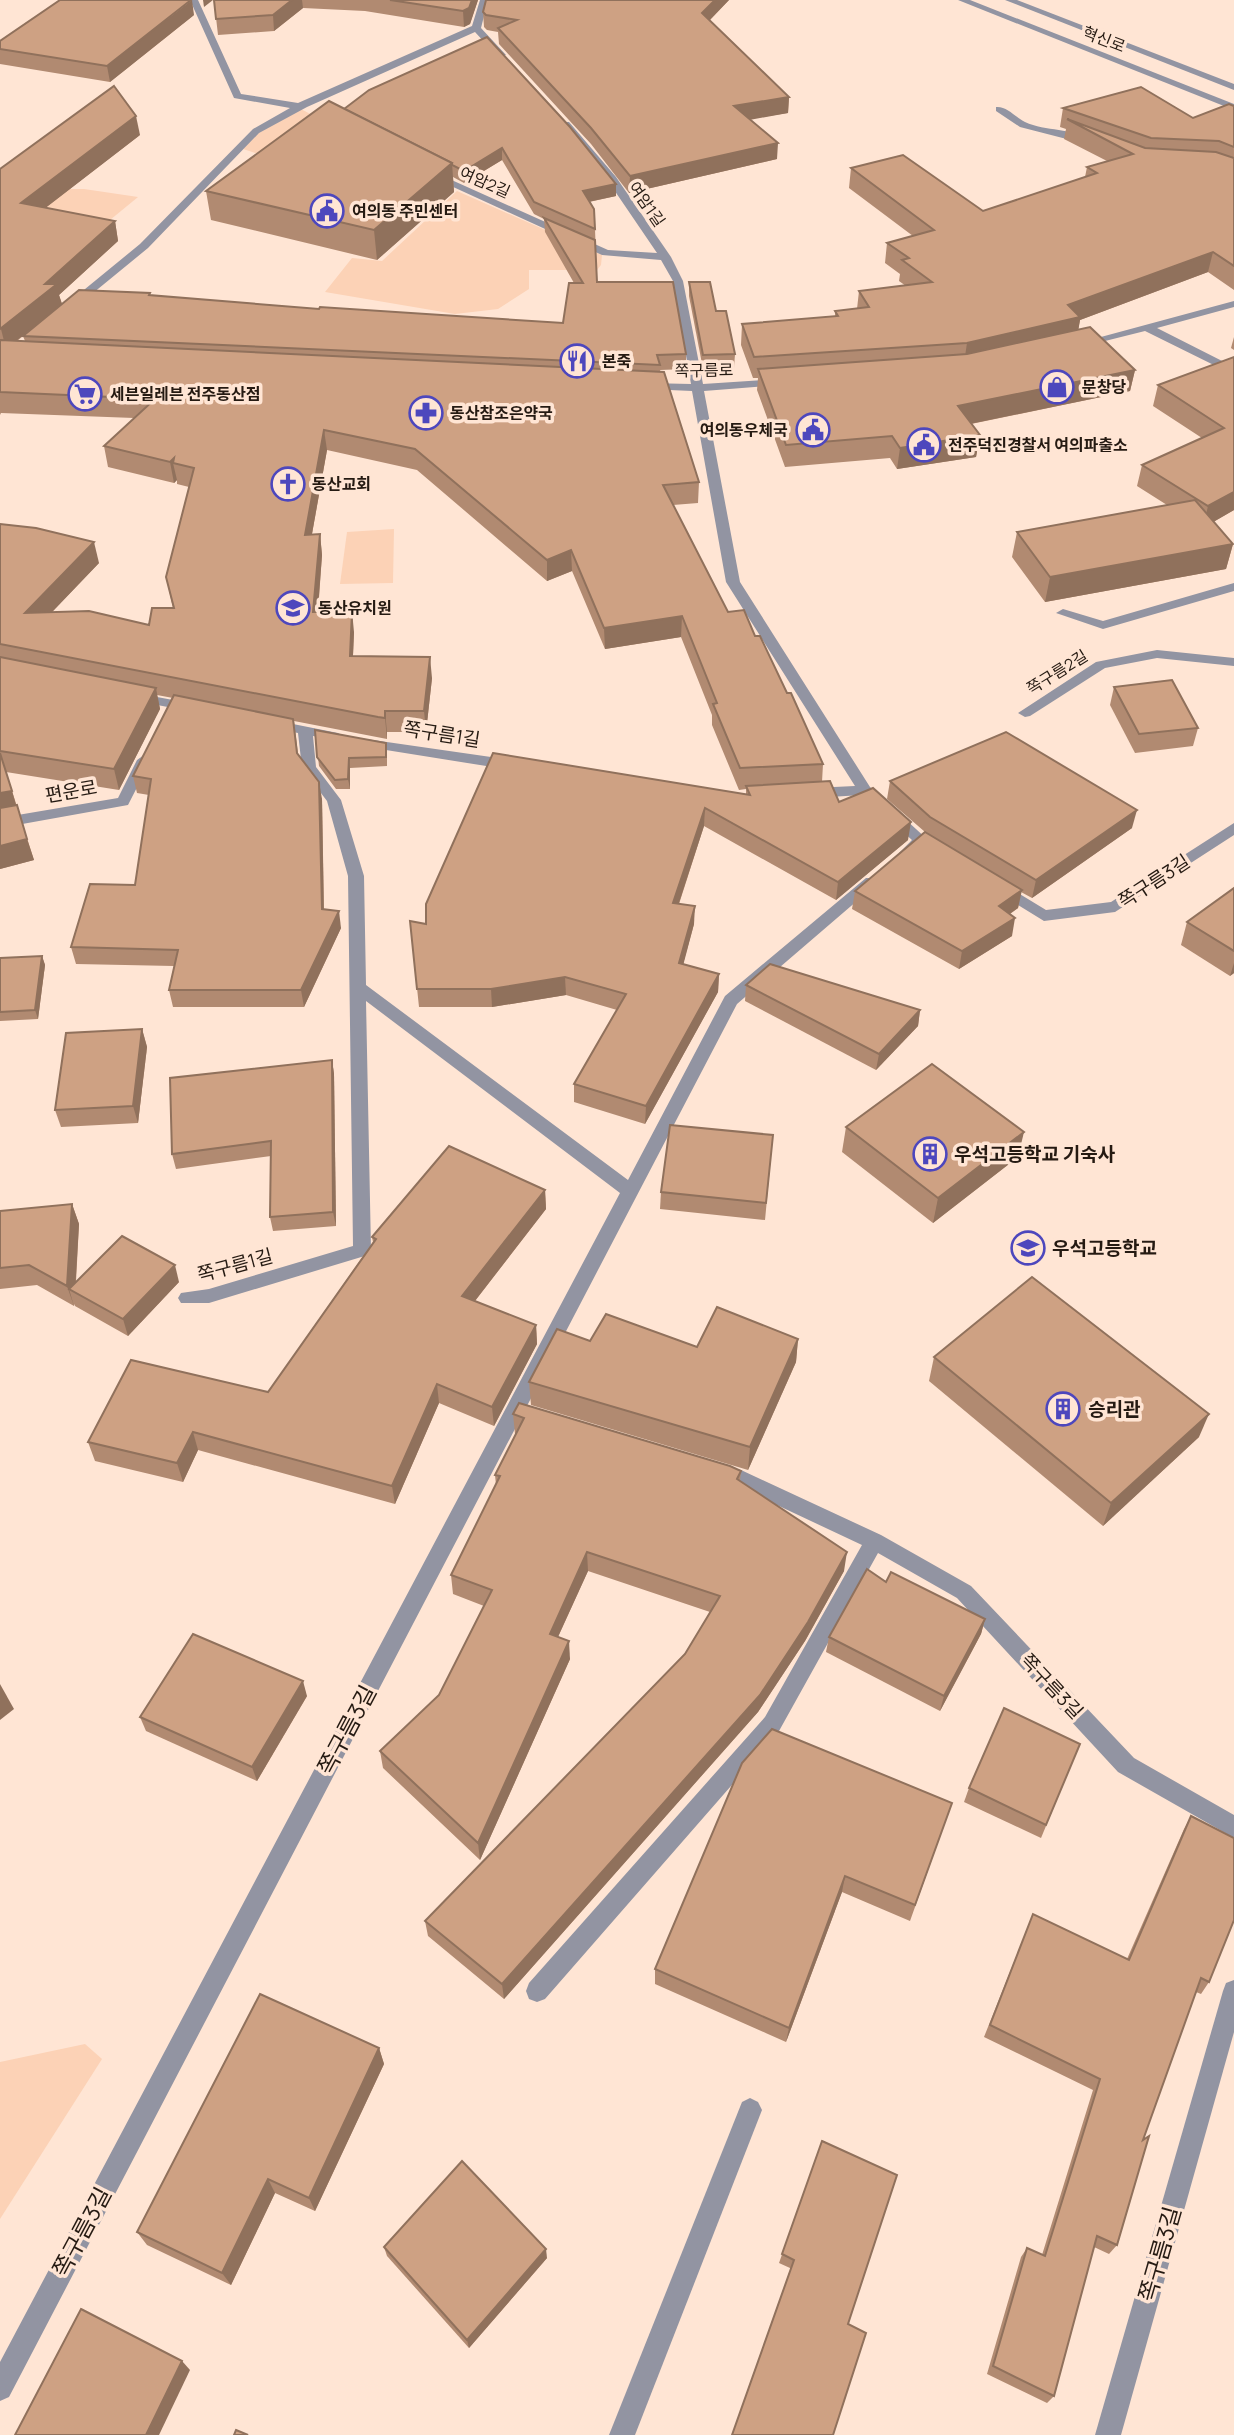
<svg xmlns="http://www.w3.org/2000/svg" width="1234" height="2435" font-family="Manrope,'Noto Sans KR',sans-serif">
  <style>
    .green { fill: #fcd2b6 }
    .lines { fill: none; stroke-linecap: round; stroke-linejoin: round }
    .minor { fill: #9294a2; fill-rule: evenodd }
    .tertiary { fill: #9294a2; fill-rule: evenodd }
    .wall { fill: #b18a71 }
    .shaded-wall { fill: #90715c }
    .building { fill: #cea183; stroke: #90715c; stroke-width: 2 }
    .labels { text-anchor: middle; stroke-width: 7; stroke-linejoin: round; paint-order: stroke }
    .far-street-label { font-size: 16px; fill: #251a12; stroke: #ffe5d4 }
    .far-poi-label { font-size: 16px; font-weight: bold; fill: #251a12; stroke: #ffe5d4; text-anchor: start }
    .street-label { font-size: 19px; fill: #251a12; stroke: #ffe5d4 }
    .poi-label { font-size: 19px; font-weight: bold; fill: #251a12; stroke: #ffe5d4; text-anchor: start }
    .near-street-label { font-size: 23px; fill: #251a12; stroke: #ffe5d4 }
  </style>
  <rect width="100%" height="100%" fill="#ffe5d4"/>
  <!-- green -->
  <g class="green">
    <polygon points="299,108 454,190 283,162 243,149 259,132"/>
    <polygon points="53,189 84,189 138,197 99,229 0,212"/>
    <polygon points="457,191 602,255 601,265 597,270 529,270 529,289 498,309 455,314 325,292 352,258 382,261"/>
    <polygon points="394,529 393,583 340,584 347,532"/>
    <polygon points="85,2044 102,2059 0,2219 0,2062"/>
  </g>
  <g class="lines">
    <!-- minor -->
    <g class="minor">
      <polygon points="190,0 198,0 241,94 298,103 472,26 480,0 488,0 481,28 506,55 498,57 475,32 307,107 259,133 148,248 76,307 68,307 68,303 140,244 253,129 290,108 234,98"/>
      <path d="M996,107C1007,106 1015,117 1025,122C1046,132 1072,127 1091,141L1086,144L1020,127L996,111Z"/>
      <polygon points="563,122 569,122 616,177 671,257 683,281 703,384 780,379 786,382 780,385 704,391 740,582 870,787 928,840 911,857 901,857 899,853 912,840 862,795 813,798 806,793 813,788 855,786 726,582 692,391 647,389 641,386 647,383 691,384 673,281 661,260 602,255 427,175 436,173 608,250 657,253 608,181 563,126"/>
      <polygon points="1234,301 1234,307 1157,328 1234,367 1234,375 1145,331 1081,347 1075,344"/>
      <polygon points="1234,583 1234,591 1103,629 1056,613 1063,609 1103,621"/>
      <polygon points="1157,650 1234,658 1234,666 1157,658 1105,668 1030,716 1025,717 1018,713 1096,662"/>
      <polygon points="136,693 194,704 201,708 194,712 131,700 129,697"/>
      <polygon points="273,720 338,733 345,737 338,741 313,736 316,767 341,800 364,876 366,985 628,1180 725,996 866,878 876,878 879,882 737,1004 9,2397 0,2401 0,2362 620,1193 366,1001 371,1250 368,1255 209,1303 181,1303 178,1298 181,1293 209,1289 353,1246 348,876 327,801 302,768 298,733 268,727 266,724"/>
      <polygon points="366,739 511,760 518,765 511,770 361,746 359,743"/>
      <polygon points="144,755 151,760 128,805 0,828 0,818 118,798 137,760"/>
      <polygon points="1234,823 1234,835 1115,912 1044,921 992,889 995,885 1005,885 1046,910 1111,902"/>
      <polygon points="719,1464 741,1470 881,1535 971,1586 1134,1758 1234,1815 1234,1838 1118,1772 957,1598 878,1553 779,1731 545,1999 537,2002 529,1999 526,1991 529,1983 765,1717 862,1545 730,1483 712,1478 709,1472 712,1466"/>
      <polygon points="1234,1980 1234,2032 1121,2435 1095,2435 1223,1991 1226,1983"/>
      <polygon points="750,2098 758,2102 762,2110 635,2435 609,2435 742,2102"/>
    </g>
    <!-- tertiary -->
    <g class="tertiary">
      <polygon points="958,0 970,0 1234,104 1234,110"/>
      <polygon points="1005,0 1017,0 1234,84 1234,90"/>
    </g>
  </g>
  <!-- wall -->
  <g class="wall">
    <polygon points="214,0 478,0 470,24 464,27 365,11 303,8 274,31 218,35"/>
    <polygon points="486,0 729,0 710,20 789,97 788,113 750,119 777,159 629,193 591,144 499,44 498,32 487,30 484,27 483,12"/>
    <polygon points="194,15 110,82 0,64 0,41"/>
    <polygon points="369,90 616,196 589,202 595,229 597,282 686,354 686,369 660,370 699,482 698,503 673,505 728,612 755,636 787,693 823,764 822,782 839,802 908,840 836,900 704,826 679,904 694,924 683,964 719,974 718,992 645,1124 574,1102 574,1084 617,1010 566,995 492,1007 419,1007 410,921 426,924 426,904 746,794 746,789 739,790 712,725 712,715 681,637 605,649 572,571 547,581 417,470 327,450 312,534 320,534 322,555 318,612 354,632 353,656 432,678 426,732 387,732 387,739 294,721 298,754 322,799 324,909 341,928 304,1007 173,1007 169,990 174,966 76,964 71,947 135,885 149,795 137,793 133,776 173,698 157,695 160,709 119,790 6,772 34,860 0,869 0,524 99,563 52,612 149,625 173,608 166,577 189,487 177,484 177,480 174,483 108,467 104,446 134,418 1,413 0,415 0,169 140,135 45,208 115,221 118,241 59,295 62,304 17,341 25,341 23,336 150,295 319,309 563,323 574,283 545,232 544,219 534,214 502,160 464,183 453,177 454,192 377,260 211,220 206,191 344,109"/>
    <polygon points="1234,106 1234,290 1208,272 1080,320 1078,330 1135,370 1130,391 971,424 980,435 976,457 897,469 890,458 785,467 757,390 758,378 753,378 741,345 742,324 835,317 835,311 857,309 859,291 906,286 899,281 900,274 885,263 887,243 913,236 849,188 851,168 983,211 1085,177 1087,167 1107,161 1064,139 1066,129 1060,127 1063,108 1193,118"/>
    <polygon points="689,282 716,311 735,354 734,368 703,369 689,296"/>
    <polygon points="1234,337 1234,350 1231,348"/>
    <polygon points="1234,357 1234,510 1213,522 1233,544 1226,569 1045,602 1012,557 1017,532 1167,505 1137,486 1142,465 1202,438 1153,406 1158,385"/>
    <polygon points="1114,687 1198,728 1193,746 1135,753 1110,705"/>
    <polygon points="315,730 387,753 387,766 350,768 350,789 336,789 319,766"/>
    <polygon points="890,781 1132,828 1032,898 1021,892 1018,908 1010,914 1012,936 959,969 852,909 855,891 925,832 887,799"/>
    <polygon points="1234,888 1234,973 1230,976 1181,945 1187,922"/>
    <polygon points="42,956 45,965 38,1019 0,1021 0,958"/>
    <polygon points="746,985 920,1010 918,1026 876,1070 745,1001"/>
    <polygon points="142,1029 147,1047 138,1123 61,1127 55,1110"/>
    <polygon points="332,1060 334,1074 336,1226 273,1231 270,1217 271,1156 176,1169 172,1154"/>
    <polygon points="846,1127 1018,1157 933,1223 842,1152"/>
    <polygon points="773,1135 765,1220 660,1209 661,1192"/>
    <polygon points="545,1190 546,1209 475,1301 536,1325 537,1344 494,1426 439,1403 395,1504 198,1450 183,1482 95,1461 88,1442 268,1392 373,1242 372,1237"/>
    <polygon points="72,1204 79,1224 76,1282 179,1282 128,1336 75,1306 74,1304 74,1306 37,1285 0,1289 0,1211"/>
    <polygon points="798,1339 796,1362 748,1470 531,1405 529,1382 590,1341 697,1347"/>
    <polygon points="934,1357 1199,1437 1103,1526 929,1381"/>
    <polygon points="513,1414 741,1471 740,1481 844,1571 805,1641 758,1712 504,1999 428,1936 425,1921 685,1654 710,1612 588,1571 558,1637 570,1659 480,1860 383,1768 380,1751 439,1695 484,1606 453,1594 451,1575 496,1485 495,1475 516,1435 515,1434"/>
    <polygon points="886,1582 985,1619 981,1634 940,1711 826,1652 829,1637"/>
    <polygon points="307,1696 257,1781 146,1731 140,1717"/>
    <polygon points="1080,1744 1041,1838 964,1802 969,1788"/>
    <polygon points="952,1803 910,1921 842,1892 786,2042 655,1984 655,1969"/>
    <polygon points="1191,1816 1209,1982 1201,1994 1196,1992 1143,2140 1117,2245 1109,2254 1094,2247 1054,2396 1047,2403 987,2374 1021,2257 1027,2248 1042,2255 1093,2090 984,2037 1033,1914 1127,1959 1184,1829"/>
    <polygon points="379,2048 384,2064 315,2211 275,2193 231,2285 147,2245 137,2232"/>
    <polygon points="822,2141 848,2324 790,2268 779,2263"/>
    <polygon points="384,2247 547,2258 469,2348 387,2256"/>
  </g>
  <!-- shaded-wall -->
  <g class="shaded-wall">
    <polygon points="192,0 194,15 110,82 107,66"/>
    <polygon points="203,0 213,0 204,7"/>
    <polygon points="292,0 302,0 303,8 274,31 273,15"/>
    <polygon points="472,0 478,0 470,24 464,27 463,11"/>
    <polygon points="715,0 729,0 702,28 702,13"/>
    <polygon points="789,97 788,113 733,123 734,106"/>
    <polygon points="136,116 140,135 26,223 21,203"/>
    <polygon points="778,143 777,159 629,193 630,176"/>
    <polygon points="502,148 502,160 464,183 464,171"/>
    <polygon points="452,163 454,192 377,260 374,230"/>
    <polygon points="616,184 616,196 583,203 583,191"/>
    <polygon points="115,221 118,241 59,295 62,304 6,349 1,329 45,284"/>
    <polygon points="1213,252 1208,272 1080,320 1077,338 964,363 967,343"/>
    <polygon points="1135,370 1130,391 955,427 958,406"/>
    <polygon points="324,430 327,450 308,556 305,535"/>
    <polygon points="980,435 976,457 897,469 900,448"/>
    <polygon points="174,458 173,463 177,480 174,483 170,462"/>
    <polygon points="1234,492 1234,510 1203,528 1208,506"/>
    <polygon points="320,534 322,555 316,634 313,612"/>
    <polygon points="94,542 99,563 31,634 25,613"/>
    <polygon points="1233,544 1226,569 1045,602 1050,577"/>
    <polygon points="571,550 572,571 547,581 547,560"/>
    <polygon points="352,611 354,632 352,677 350,656"/>
    <polygon points="682,616 681,637 605,649 604,628"/>
    <polygon points="430,657 432,678 426,732 424,711"/>
    <polygon points="156,688 160,709 119,790 114,769"/>
    <polygon points="385,711 387,732 387,739 385,718"/>
    <polygon points="349,758 350,768 350,789 348,779"/>
    <polygon points="319,782 322,799 324,925 322,909"/>
    <polygon points="12,791 18,812 0,816 0,793"/>
    <polygon points="705,808 704,826 673,921 673,903"/>
    <polygon points="1137,810 1132,828 1032,898 1036,880"/>
    <polygon points="911,822 908,840 836,900 838,882"/>
    <polygon points="27,839 34,860 0,869 0,846"/>
    <polygon points="1022,890 1018,908 995,924 999,906"/>
    <polygon points="695,906 694,924 679,981 679,963"/>
    <polygon points="339,911 341,928 304,1007 301,990"/>
    <polygon points="1015,918 1012,936 959,969 962,951"/>
    <polygon points="42,956 45,965 38,1019 35,1010"/>
    <polygon points="1234,963 1234,973 1230,976"/>
    <polygon points="719,974 718,992 645,1124 646,1106"/>
    <polygon points="565,977 566,995 492,1007 491,989"/>
    <polygon points="920,1010 918,1026 876,1070 879,1054"/>
    <polygon points="142,1029 147,1047 138,1123 133,1106"/>
    <polygon points="332,1060 334,1074 336,1226 333,1212"/>
    <polygon points="1024,1132 1018,1157 933,1223 938,1198"/>
    <polygon points="545,1190 546,1209 464,1315 462,1296"/>
    <polygon points="72,1204 79,1224 75,1292 69,1289 74,1306 67,1286"/>
    <polygon points="175,1265 179,1282 128,1336 123,1319"/>
    <polygon points="536,1325 537,1344 494,1426 492,1407"/>
    <polygon points="798,1339 796,1362 748,1470 750,1447"/>
    <polygon points="437,1384 439,1403 395,1504 392,1486"/>
    <polygon points="1209,1414 1199,1437 1103,1526 1111,1503"/>
    <polygon points="193,1432 198,1450 183,1482 177,1463"/>
    <polygon points="587,1552 588,1571 551,1652 550,1634"/>
    <polygon points="847,1552 844,1571 805,1641 758,1712 504,1999 502,1984"/>
    <polygon points="985,1619 981,1634 940,1711 944,1696"/>
    <polygon points="569,1641 570,1659 480,1860 478,1843"/>
    <polygon points="303,1681 307,1696 257,1781 252,1767"/>
    <polygon points="0,1684 14,1709 0,1720"/>
    <polygon points="845,1876 842,1892 786,2042 789,2028"/>
    <polygon points="379,2048 384,2064 315,2211 309,2198"/>
    <polygon points="268,2179 275,2193 231,2285 222,2273"/>
    <polygon points="546,2249 547,2258 469,2348 467,2340"/>
    <polygon points="182,2361 190,2370 159,2435 146,2435"/>
  </g>
  <!-- building -->
  <g class="building">
    <polygon points="60,0 191,0 107,66 0,49 0,41"/>
    <polygon points="214,0 292,0 273,15 216,19"/>
    <polygon points="390,0 472,0 469,8 463,11"/>
    <polygon points="486,0 715,0 702,13 789,97 734,106 778,143 630,176 591,128 498,28 517,20 486,15 483,12"/>
    <polygon points="487,37 570,127 616,184 583,191 594,209 595,229 534,202 502,148 464,171 452,165 452,163 344,109 369,90"/>
    <polygon points="114,86 136,116 21,203 115,221 45,284 57,284 0,329 0,169"/>
    <polygon points="1141,87 1193,118 1229,104 1234,106 1234,147 1219,141 1151,138 1063,108"/>
    <polygon points="329,101 452,163 374,230 206,191"/>
    <polygon points="1067,119 1145,148 1216,152 1234,158 1234,266 1213,252 1068,305 1080,317 967,343 754,357 742,324 838,316 835,311 869,307 859,291 932,282 902,260 909,258 887,243 934,230 851,168 903,155 983,211 1097,173 1087,167 1133,154"/>
    <polygon points="544,218 595,240 597,282 673,282 686,354 657,355 660,365 23,336 79,290 150,293 149,295 319,309 320,307 563,323 569,283 583,283"/>
    <polygon points="689,282 710,282 716,311 726,311 735,354 703,355"/>
    <polygon points="1090,327 1135,370 958,406 980,435 900,448 892,436 786,445 758,369 967,354"/>
    <polygon points="0,340 664,372 699,482 663,485 728,612 744,610 755,636 760,636 787,693 791,693 823,764 740,768 713,704 717,703 682,616 604,628 571,550 547,560 415,449 324,430 305,535 320,534 313,612 352,611 350,656 430,657 424,711 385,711 385,718 378,717 0,644 0,524 36,528 94,542 25,613 89,611 149,625 152,608 174,608 166,577 194,468 173,463 174,458 170,462 104,446 155,399 0,392"/>
    <polygon points="1234,357 1234,492 1208,506 1142,465 1224,428 1158,385"/>
    <polygon points="1195,500 1233,544 1050,577 1017,532"/>
    <polygon points="0,657 156,688 114,769 0,751"/>
    <polygon points="1172,680 1198,728 1139,734 1114,687"/>
    <polygon points="174,695 293,719 297,753 319,782 322,909 339,911 301,990 169,990 178,950 71,947 90,884 135,885 151,779 133,776"/>
    <polygon points="315,730 386,743 386,757 349,758 348,779 335,780 317,757"/>
    <polygon points="1006,732 1137,810 1036,880 930,817 890,781"/>
    <polygon points="0,753 12,791 0,793"/>
    <polygon points="493,753 750,795 746,786 830,781 839,802 873,788 911,822 838,882 705,808 673,903 695,906 679,963 719,974 646,1106 574,1084 626,994 565,977 491,989 417,989 410,921 426,924 426,904"/>
    <polygon points="17,805 27,839 0,846 0,808"/>
    <polygon points="925,832 1022,890 999,906 1015,918 962,951 855,891"/>
    <polygon points="1234,888 1234,951 1187,922"/>
    <polygon points="42,956 35,1010 0,1012 0,958"/>
    <polygon points="770,964 920,1010 879,1054 746,985"/>
    <polygon points="142,1029 133,1106 55,1110 66,1033"/>
    <polygon points="332,1060 333,1212 270,1217 271,1141 172,1154 170,1078"/>
    <polygon points="932,1064 1024,1132 938,1198 846,1127"/>
    <polygon points="670,1125 773,1135 766,1203 661,1192"/>
    <polygon points="449,1146 545,1190 462,1296 536,1325 492,1407 437,1384 392,1486 193,1432 177,1463 88,1442 131,1360 268,1392 376,1239 372,1237"/>
    <polygon points="72,1204 67,1286 29,1265 0,1268 0,1211"/>
    <polygon points="122,1236 175,1265 123,1319 69,1289"/>
    <polygon points="1032,1277 1209,1414 1111,1503 934,1357"/>
    <polygon points="717,1307 798,1339 750,1447 529,1382 557,1329 590,1341 606,1314 697,1347"/>
    <polygon points="519,1403 730,1466 741,1471 737,1479 847,1552 808,1622 760,1695 502,1984 425,1921 685,1654 720,1596 587,1552 550,1634 569,1641 478,1843 380,1751 439,1695 492,1590 451,1575 500,1476 495,1475 524,1418 513,1414"/>
    <polygon points="867,1569 886,1582 891,1572 985,1619 944,1696 829,1637"/>
    <polygon points="193,1634 303,1681 252,1767 140,1717"/>
    <polygon points="1004,1708 1080,1744 1046,1825 969,1788"/>
    <polygon points="772,1729 952,1803 915,1905 845,1876 789,2028 655,1969 742,1763"/>
    <polygon points="1191,1816 1234,1838 1234,1920 1209,1982 1201,1978 1143,2140 1149,2136 1117,2245 1097,2236 1054,2396 993,2366 1027,2248 1045,2256 1100,2079 990,2025 1033,1914 1129,1960"/>
    <polygon points="260,1994 379,2048 309,2198 268,2179 222,2273 137,2232"/>
    <polygon points="822,2141 897,2175 848,2324 866,2333 833,2435 732,2435 794,2260 782,2254"/>
    <polygon points="462,2161 546,2249 467,2340 384,2247"/>
    <polygon points="81,2309 182,2361 146,2435 15,2435"/>
    <polygon points="236,2430 248,2435 234,2435"/>
  </g>
  <!-- icons -->
  <defs>
    <symbol id="civic-ring" viewBox="-11 -11 22 22"><circle r="9.5" fill="#ffe5d4" stroke="#4d47bd" stroke-width="1.5"/><path d="M-.6-6.5H3V-4.5H.6V-3L4-1V1h2V6H-6V1h2V-1L-.6-3ZM-1.2 2.5V6h2.4V2.5Z" fill="#4d47bd"/></symbol>
    <symbol id="restaurant-ring" viewBox="-11 -11 22 22"><circle r="9.5" fill="#ffe5d4" stroke="#4d47bd" stroke-width="1.5"/><path d="M-5-6h1v4h1v-4h1v4h1v-4h1v5L-1.5 .5V6h-2V.5L-5-1ZM5-6V6H3V1.5H1.5Q1.5-4 5-6Z" fill="#4d47bd"/></symbol>
    <symbol id="shop-ring" viewBox="-11 -11 22 22"><circle r="9.5" fill="#ffe5d4" stroke="#4d47bd" stroke-width="1.5"/><path d="M-5-2.5h2.3a2.7 3.5 0 0 1 5.4 0H5L5.5 6h-11ZM-1.5-2.5h3a1.5 2.3 0 0 0-3 0Z" fill="#4d47bd"/></symbol>
    <symbol id="supermarket-ring" viewBox="-11 -11 22 22"><circle r="9.5" fill="#ffe5d4" stroke="#4d47bd" stroke-width="1.5"/><path d="M-6-5.5h2.5l.6 2H6L4.5 2H-2.5L-4.4-4H-6ZM-1.5 3.2a1.3 1.3 0 1 0 .1 0ZM3 3.2a1.3 1.3 0 1 0 .1 0Z" fill="#4d47bd"/></symbol>
    <symbol id="pharmacy-ring" viewBox="-11 -11 22 22"><circle r="9.5" fill="#ffe5d4" stroke="#4d47bd" stroke-width="1.5"/><path d="M-2-6h4v4h4v4h-4v4h-4v-4h-4v-4h4Z" fill="#4d47bd"/></symbol>
    <symbol id="church-ring" viewBox="-11 -11 22 22"><circle r="9.5" fill="#ffe5d4" stroke="#4d47bd" stroke-width="1.5"/><path d="M-1.2-6h2.4v3.5h3.3v2.4h-3.3V6h-2.4V-.1h-3.3v-2.4h3.3Z" fill="#4d47bd"/></symbol>
    <symbol id="school-ring" viewBox="-11 -11 22 22"><circle r="9.5" fill="#ffe5d4" stroke="#4d47bd" stroke-width="1.5"/><path d="M0-5L7-2L0 1L-7-2ZM-4 1L0 2.5L4 1V4Q0 6-4 4Z" fill="#4d47bd"/></symbol>
    <symbol id="building-ring" viewBox="-11 -11 22 22"><circle r="9.5" fill="#ffe5d4" stroke="#4d47bd" stroke-width="1.5"/><path d="M-4-6H4V6H1V3H-1V6H-4ZM-2.5-4.3h1.7v1.8h-1.7ZM.8-4.3h1.7v1.8H.8ZM-2.5-1h1.7V.8h-1.7ZM.8-1h1.7V.8H.8Z" fill="#4d47bd"/></symbol>
  </defs>
  <g fill-rule="evenodd">
    <use href="#civic-ring" x="308" y="192" width="38" height="38"/>
    <use href="#restaurant-ring" x="558" y="342" width="38" height="38"/>
    <use href="#shop-ring" x="1038" y="368" width="38" height="38"/>
    <use href="#supermarket-ring" x="66" y="375" width="38" height="38"/>
    <use href="#pharmacy-ring" x="407" y="394" width="38" height="38"/>
    <use href="#civic-ring" x="794" y="411" width="38" height="38"/>
    <use href="#civic-ring" x="905" y="426" width="38" height="38"/>
    <use href="#church-ring" x="269" y="465" width="38" height="38"/>
    <use href="#school-ring" x="274" y="589" width="38" height="38"/>
    <use href="#building-ring" x="911" y="1135" width="38" height="38"/>
    <use href="#school-ring" x="1009" y="1229" width="38" height="38"/>
    <use href="#building-ring" x="1044" y="1390" width="38" height="38"/>
  </g>
  <g class="labels">
    <!-- far-street labels -->
    <g class="far-street-label">
      <text transform="translate(1104 39) rotate(21)" y="6">혁신로</text>
      <text transform="translate(485 182) rotate(24)" y="6">여암2길</text>
      <text transform="translate(647 204) rotate(55)" y="6">여암1길</text>
      <text transform="translate(704 370) rotate(-1)" y="6">쪽구름로</text>
      <text transform="translate(1057 672) rotate(-32)" y="6">쪽구름2길</text>
    </g>
    <!-- far-poi labels -->
    <g class="far-poi-label">
      <text x="352" y="217">여의동 주민센터</text>
      <text x="602" y="367">본죽</text>
      <text x="1082" y="393">문창당</text>
      <text x="110" y="400">세븐일레븐 전주동산점</text>
      <text x="450" y="419">동산참조은약국</text>
      <text x="788" y="436" text-anchor="end">여의동우체국</text>
      <text x="948" y="451">전주덕진경찰서 여의파출소</text>
      <text x="312" y="490">동산교회</text>
      <text x="318" y="614">동산유치원</text>
    </g>
    <!-- street labels -->
    <g class="street-label">
      <text transform="translate(442 734) rotate(9)" y="7">쪽구름1길</text>
      <text transform="translate(71 791) rotate(-10)" y="7">편운로</text>
      <text transform="translate(1154 881) rotate(-33)" y="7">쪽구름3길</text>
      <text transform="translate(235 1265) rotate(-15)" y="7">쪽구름1길</text>
      <text transform="translate(1052 1686) rotate(47)" y="7">쪽구름3길</text>
    </g>
    <!-- poi labels -->
    <g class="poi-label">
      <text x="954" y="1161">우석고등학교 기숙사</text>
      <text x="1052" y="1255">우석고등학교</text>
      <text x="1088" y="1416">승리관</text>
    </g>
    <!-- near-street labels -->
    <g class="near-street-label">
      <text transform="translate(347 1730) rotate(-62)" y="8">쪽구름3길</text>
      <text transform="translate(82 2232) rotate(-62)" y="8">쪽구름3길</text>
      <text transform="translate(1160 2254) rotate(-74)" y="8">쪽구름3길</text>
    </g>
  </g>
</svg>
